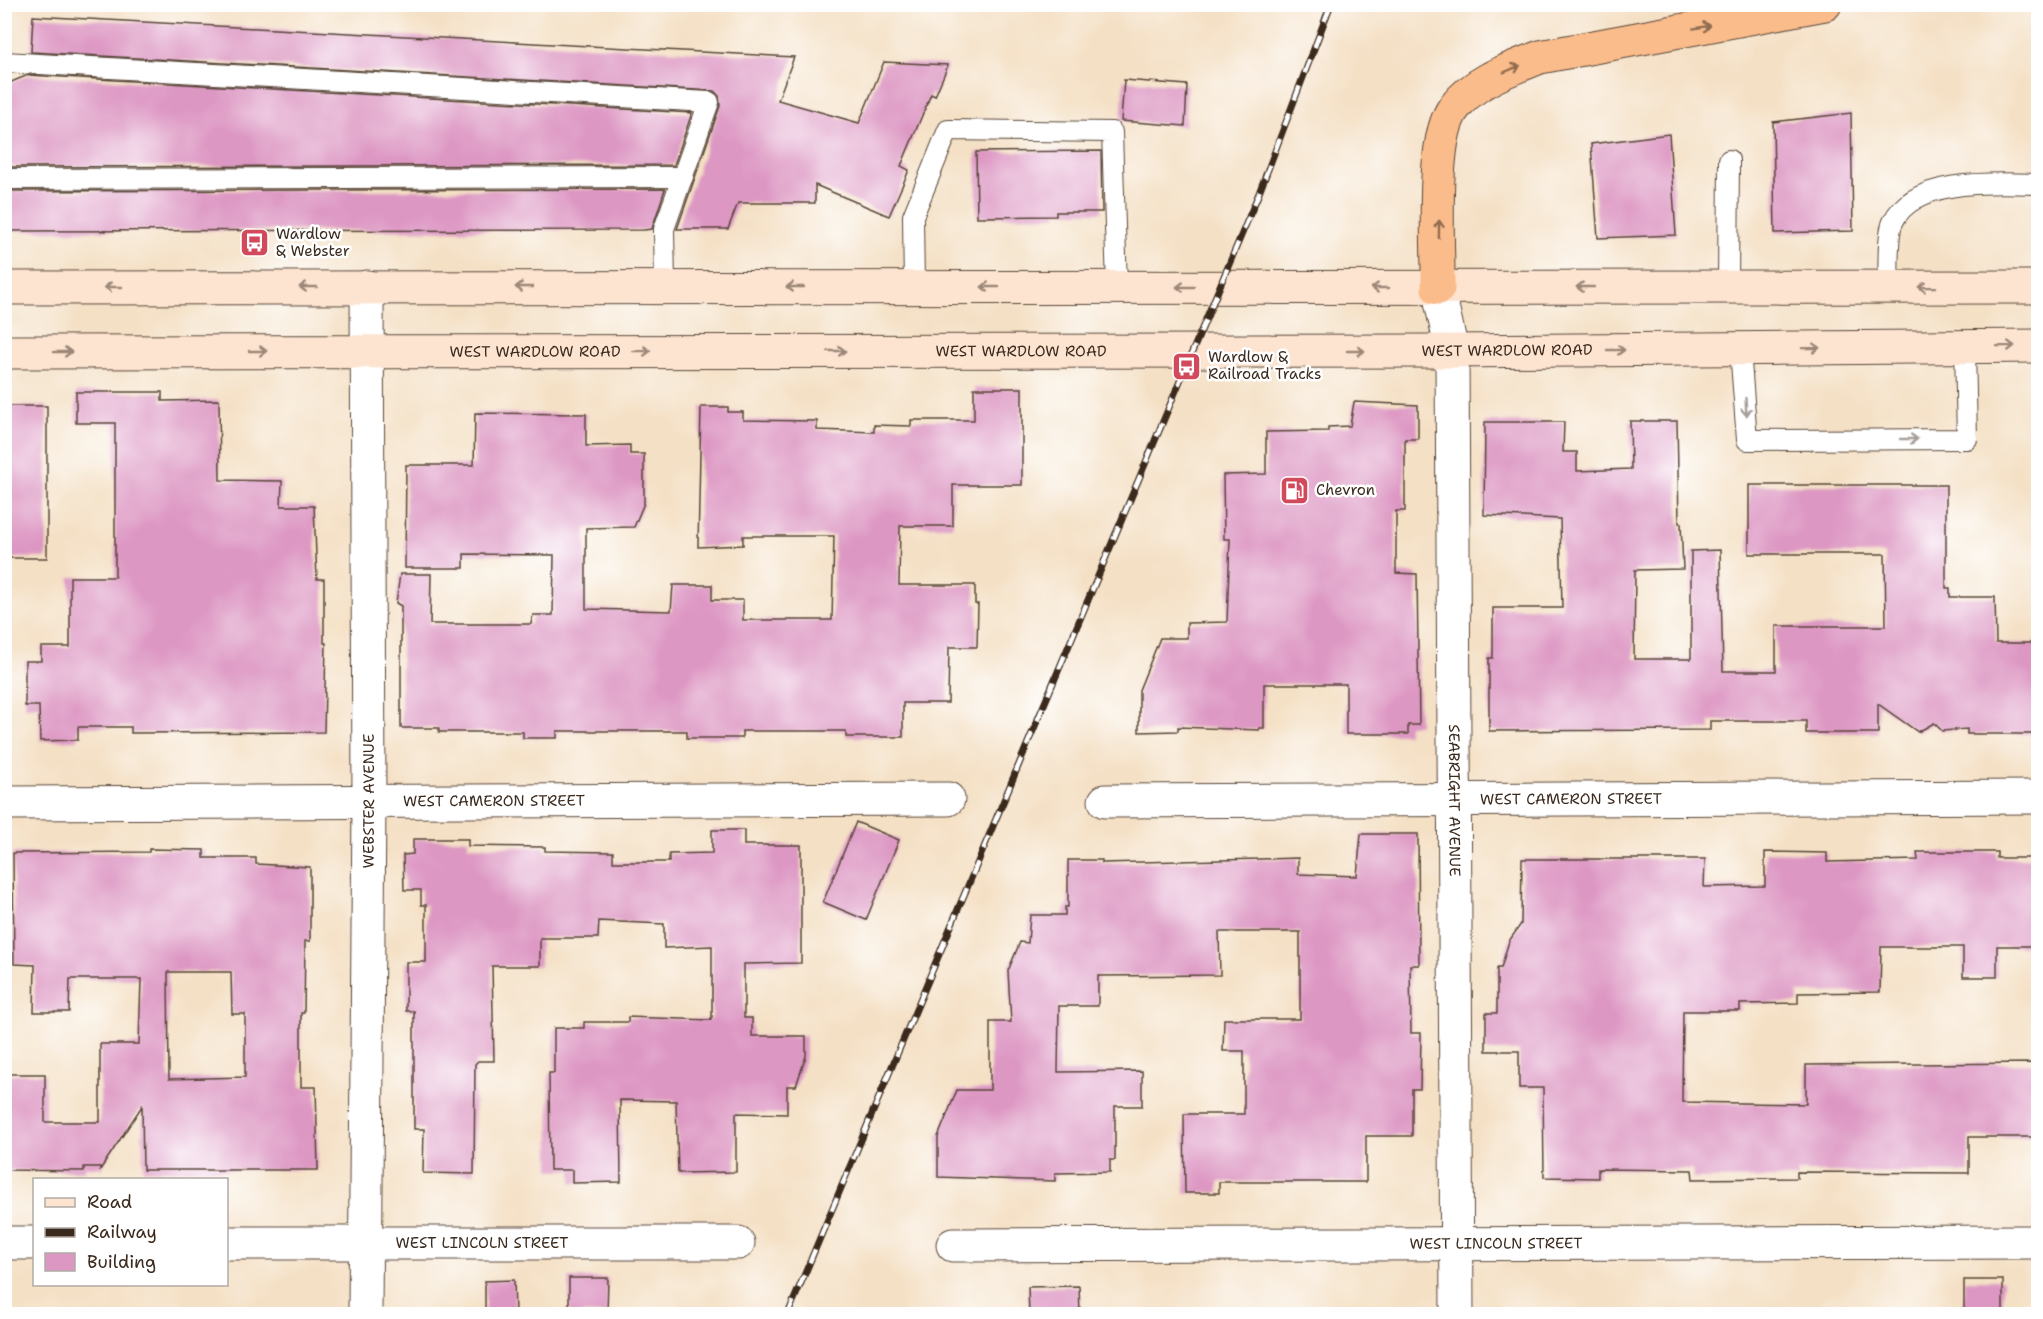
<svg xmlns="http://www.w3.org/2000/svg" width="2043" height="1319" font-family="'Shantell Sans',sans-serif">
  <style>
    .building { fill: #dd97c3; fill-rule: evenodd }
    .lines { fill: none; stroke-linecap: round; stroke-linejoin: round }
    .service-casing { stroke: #574537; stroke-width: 22 }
    .minor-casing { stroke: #574537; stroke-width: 35 }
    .secondary-casing { stroke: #574537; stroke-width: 35 }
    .motorway-casing { stroke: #574537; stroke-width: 35 }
    .service { stroke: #fff; stroke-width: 20 }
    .minor { stroke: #fff; stroke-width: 33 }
    .secondary { stroke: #fde4d1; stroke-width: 33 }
    .motorway { stroke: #fabc8b; stroke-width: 33 }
    .rail-casing { stroke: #3b2a1e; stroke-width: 7 }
    .rail { stroke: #fff; stroke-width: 4.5; stroke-dasharray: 14; stroke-linecap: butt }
    .oneway { stroke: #916c4f }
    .oneway2 { stroke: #9c8778 }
    .oneway3 { stroke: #a79f9a }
    .labels { text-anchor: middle; stroke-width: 5; stroke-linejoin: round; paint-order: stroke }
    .poi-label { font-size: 15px; fill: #3b2a1e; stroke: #fff; text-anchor: start }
    .street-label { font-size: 15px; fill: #3b2a1e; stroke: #fff }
  </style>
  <rect width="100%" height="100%" fill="#fff"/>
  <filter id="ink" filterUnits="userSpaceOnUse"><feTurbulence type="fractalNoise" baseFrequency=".0167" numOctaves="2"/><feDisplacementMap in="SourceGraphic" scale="12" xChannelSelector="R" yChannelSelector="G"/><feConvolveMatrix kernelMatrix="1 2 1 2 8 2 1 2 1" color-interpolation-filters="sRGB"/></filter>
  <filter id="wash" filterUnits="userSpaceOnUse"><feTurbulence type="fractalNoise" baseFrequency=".008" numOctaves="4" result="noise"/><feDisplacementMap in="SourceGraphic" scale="24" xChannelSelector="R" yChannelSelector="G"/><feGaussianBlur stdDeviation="1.35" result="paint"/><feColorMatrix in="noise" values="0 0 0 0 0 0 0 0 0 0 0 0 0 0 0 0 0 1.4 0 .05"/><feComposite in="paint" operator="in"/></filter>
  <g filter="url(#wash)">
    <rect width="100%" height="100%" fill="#f4e0c5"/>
    <g id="blocks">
      <!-- building -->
      <g class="building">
        <polygon points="33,16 794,57 778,100 859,123 884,62 948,65 935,96 931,94 901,166 909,170 889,216 815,185 815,203 738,203 728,229 677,229 720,106 719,96 714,91 31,52"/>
        <polygon points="28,75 692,113 674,165 4,167 4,85"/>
        <polygon points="1124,80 1187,85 1185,126 1121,121"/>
        <polygon points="1851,113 1853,231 1775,233 1773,122"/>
        <polygon points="1669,134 1676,235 1598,238 1591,144"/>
        <polygon points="1101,151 1102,212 1056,212 1056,216 977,217 976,152"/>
        <polygon points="665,189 652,229 644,230 4,231 4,191"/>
        <polygon points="974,388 1022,388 1022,485 953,485 953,526 900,526 899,585 975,585 975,604 978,604 977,647 949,647 948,703 903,703 903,737 846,737 846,731 742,731 742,738 687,738 687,731 557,731 557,738 523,738 523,732 439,732 439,728 401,728 401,606 396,603 400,574 431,574 430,624 531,624 533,615 553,615 554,555 464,554 464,568 405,568 406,465 474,465 475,413 586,414 586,446 630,445 630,454 644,454 644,503 634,527 586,528 586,609 671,611 673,585 712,585 712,600 743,600 743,620 832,620 834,536 743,536 743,545 698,547 701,407 728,407 728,412 743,412 743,420 817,421 817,430 874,432 874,425 911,426 911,420 974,420"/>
        <polygon points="76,392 162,392 162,401 219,400 220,480 282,481 281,506 314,506 317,579 324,579 324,643 326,643 324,732 131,733 131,727 78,727 78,740 40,741 39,706 25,706 25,661 41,661 41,647 70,647 70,577 115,577 115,423 76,423"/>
        <polygon points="1354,402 1418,405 1418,439 1405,439 1405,511 1396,511 1396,573 1417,574 1419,725 1408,725 1408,734 1346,734 1346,684 1264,684 1264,728 1259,728 1259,730 1178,727 1178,731 1139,732 1139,690 1160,638 1187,638 1187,623 1227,622 1230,539 1224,539 1223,475 1266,474 1266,432 1328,431 1328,427 1350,426"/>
        <rect x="4" y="406" width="43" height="152"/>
        <polygon points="1630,421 1677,421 1679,523 1681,523 1683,569 1635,570 1634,659 1691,659 1691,551 1720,550 1723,671 1776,671 1776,626 1886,626 1885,554 1749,554 1749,485 1946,485 1946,588 1950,588 1950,597 1995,597 1996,643 2038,643 2037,734 1967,734 1967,729 1942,731 1934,723 1918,732 1878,704 1878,733 1806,733 1806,721 1710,721 1710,730 1489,731 1489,658 1493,658 1493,608 1562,608 1560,519 1484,515 1485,422 1564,422 1563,452 1577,452 1577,471 1631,469"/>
        <polygon points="856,822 899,840 866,920 823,902"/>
        <polygon points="712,830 744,830 744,845 801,845 801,963 744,964 744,1018 752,1018 752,1036 806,1036 806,1056 796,1086 787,1086 787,1114 736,1113 736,1172 678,1173 676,1101 620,1100 621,1182 572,1183 572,1170 550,1170 549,1073 554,1073 554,1028 584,1028 584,1022 628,1022 628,1017 710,1020 712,1017 712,946 664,948 664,924 599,921 598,938 540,938 540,966 492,966 494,1061 478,1061 475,1064 474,1174 423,1173 424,1129 414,1129 414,1011 406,1011 406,962 426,962 426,905 421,905 421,890 404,890 403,855 413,854 413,839 468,839 468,846 545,847 545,851 613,852 613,862 669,862 669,854 712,853"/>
        <polygon points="1361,834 1418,834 1419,965 1410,965 1411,1033 1421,1033 1420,1089 1412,1089 1412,1136 1366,1136 1366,1182 1219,1182 1219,1193 1185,1193 1184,1114 1244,1114 1244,1051 1223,1051 1224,1019 1300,1019 1300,932 1219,932 1220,975 1098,976 1098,1006 1059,1006 1058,1072 1142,1071 1142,1106 1115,1106 1115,1160 1110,1160 1110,1172 1055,1173 1055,1181 938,1177 938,1137 957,1090 990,1090 990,1022 1011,1022 1008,971 1020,942 1028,943 1030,915 1065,915 1065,907 1068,907 1068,860 1102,860 1102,863 1298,858 1298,874 1357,876"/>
        <path d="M149,849L204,850V858H256V864L310,867V941H305L304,1013H301V1087H316L318,1170H143L142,1106L100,1170V1167H84V1171L4,1170V1074H45V1122H100V1044H139L141,979H70L69,1012H34L35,965L14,964L13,853L149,852ZM168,972H231L232,1014H245V1077L169,1079Z"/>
        <polygon points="1765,852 1827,853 1827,862 1918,860 1917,852 1997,852 1997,858 2038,858 2038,946 1997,946 1997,977 1963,977 1963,947 1881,947 1880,992 1798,993 1798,1003 1740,1004 1740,1011 1683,1011 1682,1102 1806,1104 1806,1065 2035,1063 2035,1090 2038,1090 2038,1137 1969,1137 1969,1173 1797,1172 1797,1178 1693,1179 1692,1170 1598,1169 1598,1178 1544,1177 1543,1088 1519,1088 1519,1051 1486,1051 1486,1013 1497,1013 1497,968 1501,968 1509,941 1521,924 1522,859 1705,859 1704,887 1765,886"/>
        <polygon points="569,1278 608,1278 607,1314 569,1314"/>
        <polygon points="514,1280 515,1314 485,1314 485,1281"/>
        <rect x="1964" y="1280" width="39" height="34"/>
        <polygon points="1079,1286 1080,1314 1029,1314 1028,1287"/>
      </g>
    </g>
  </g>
  <g filter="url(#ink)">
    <use href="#blocks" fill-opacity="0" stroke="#574537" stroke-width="1.5"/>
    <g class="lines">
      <defs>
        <g id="service">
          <polyline points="4,62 709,102 664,229 665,287"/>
          <polyline points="4,179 683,177"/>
          <polyline points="1728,286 1729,160"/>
          <path d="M1888,286C1889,271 1887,234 1893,222C1914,177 1997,183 2038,184"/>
          <polyline points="914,287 913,216 948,130 1112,132 1117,287"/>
          <polyline points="1740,349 1747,440 1967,439 1965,347"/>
        </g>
        <g id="minor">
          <path id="s1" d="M1438,288L1452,351L1457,1314"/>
          <path id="s2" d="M1105,801L2038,797"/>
          <path id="s3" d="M4,803L948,799"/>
          <polyline points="4,1243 34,1243"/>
          <path id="s4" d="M226,1243H738"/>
          <path id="s5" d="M953,1245L2038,1242"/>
          <path id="s6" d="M365,1314L369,801L367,287"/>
        </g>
        <g id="secondary">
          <polyline points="4,288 2038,287"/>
          <path id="s7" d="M4,352L1452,351L2038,346"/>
        </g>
        <path id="motorway" d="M1438,288C1439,246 1430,139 1454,108C1474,81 1510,69 1540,57L1825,4"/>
      </defs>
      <!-- service casing -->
      <use href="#service" class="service-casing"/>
      <!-- minor casing -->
      <use href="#minor" class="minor-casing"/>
      <!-- secondary casing -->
      <use href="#secondary" class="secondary-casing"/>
      <!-- motorway casing -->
      <use href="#motorway" class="motorway-casing"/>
      <!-- service -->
      <use href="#service" class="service"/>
      <!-- minor -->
      <use href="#minor" class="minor"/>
      <!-- secondary -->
      <use href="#secondary" class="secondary"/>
      <!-- motorway -->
      <use href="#motorway" class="motorway"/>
      <defs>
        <polyline id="rail" points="788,1314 1259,193 1331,4"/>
      </defs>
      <!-- rail casing -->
      <use href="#rail" class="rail-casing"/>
      <!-- rail -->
      <use href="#rail" class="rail"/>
    </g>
    <!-- one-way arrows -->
    <defs><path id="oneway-shaft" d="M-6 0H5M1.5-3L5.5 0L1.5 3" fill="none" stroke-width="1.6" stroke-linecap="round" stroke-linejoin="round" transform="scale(1.5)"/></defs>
    <g class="oneway">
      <use href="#oneway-shaft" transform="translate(1702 27) rotate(-10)"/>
      <use href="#oneway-shaft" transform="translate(1512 69) rotate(-23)"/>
      <use href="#oneway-shaft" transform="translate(1439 229) rotate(-89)"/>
    </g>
    <g class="oneway2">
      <use href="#oneway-shaft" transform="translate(113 287) rotate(180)"/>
      <use href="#oneway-shaft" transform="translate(308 287) rotate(180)"/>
      <use href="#oneway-shaft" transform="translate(524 287) rotate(180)"/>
      <use href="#oneway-shaft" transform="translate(795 287) rotate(180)"/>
      <use href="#oneway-shaft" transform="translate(990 287) rotate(180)"/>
      <use href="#oneway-shaft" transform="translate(1185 287) rotate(180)"/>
      <use href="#oneway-shaft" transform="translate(1585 287) rotate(180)"/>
      <use href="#oneway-shaft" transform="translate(1927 287) rotate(-179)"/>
      <use href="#oneway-shaft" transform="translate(1380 288) rotate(-180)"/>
      <use href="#oneway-shaft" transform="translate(2006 346) rotate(-1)"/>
      <use href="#oneway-shaft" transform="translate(1811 348) rotate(-1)"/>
      <use href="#oneway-shaft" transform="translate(1616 350)"/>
      <use href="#oneway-shaft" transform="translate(258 351)"/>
      <use href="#oneway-shaft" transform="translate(642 351)"/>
      <use href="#oneway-shaft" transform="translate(837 351)"/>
      <use href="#oneway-shaft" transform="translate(1356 351)"/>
      <use href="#oneway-shaft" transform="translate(63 352)"/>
    </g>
    <g class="oneway3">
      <use href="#oneway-shaft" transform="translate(1746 407) rotate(87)"/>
      <use href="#oneway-shaft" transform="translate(1909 439)"/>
    </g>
  </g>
  <!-- icons -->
  <defs>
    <symbol id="bus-square" viewBox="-11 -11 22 22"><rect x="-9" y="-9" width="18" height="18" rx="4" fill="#d1495b" stroke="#fff"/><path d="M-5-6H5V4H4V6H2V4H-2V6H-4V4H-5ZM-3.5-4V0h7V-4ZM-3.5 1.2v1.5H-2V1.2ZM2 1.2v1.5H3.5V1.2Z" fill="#fff"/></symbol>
    <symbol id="fuel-square" viewBox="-11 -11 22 22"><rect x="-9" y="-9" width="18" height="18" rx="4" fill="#d1495b" stroke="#fff"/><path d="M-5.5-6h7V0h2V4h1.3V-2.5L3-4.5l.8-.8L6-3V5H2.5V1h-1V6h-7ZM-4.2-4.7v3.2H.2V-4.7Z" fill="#fff"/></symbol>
  </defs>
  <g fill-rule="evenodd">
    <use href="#bus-square" x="238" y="226" width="33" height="33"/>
    <use href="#bus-square" x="1170" y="350" width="33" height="33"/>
    <use href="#fuel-square" x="1278" y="474" width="33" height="33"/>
  </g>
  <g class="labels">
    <!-- poi labels -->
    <g class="poi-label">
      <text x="276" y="239">Wardlow<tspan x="276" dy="17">&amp; Webster</tspan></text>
      <text x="1208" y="362">Wardlow &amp;<tspan x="1208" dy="17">Railroad Tracks</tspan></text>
      <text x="1316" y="495">Chevron</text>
    </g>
    <!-- street labels -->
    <g class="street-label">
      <text dy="5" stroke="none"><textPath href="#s7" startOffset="531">WEST WARDLOW ROAD</textPath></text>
      <text dy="5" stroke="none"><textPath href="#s7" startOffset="1017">WEST WARDLOW ROAD</textPath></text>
      <text dy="5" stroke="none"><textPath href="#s7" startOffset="1503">WEST WARDLOW ROAD</textPath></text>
      <text dy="5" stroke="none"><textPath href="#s2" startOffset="466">WEST CAMERON STREET</textPath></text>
      <text dy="5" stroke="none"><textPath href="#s1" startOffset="514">SEABRIGHT AVENUE</textPath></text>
      <text dy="5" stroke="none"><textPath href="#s6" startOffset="513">WEBSTER AVENUE</textPath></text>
      <text dy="5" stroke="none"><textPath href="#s3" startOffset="490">WEST CAMERON STREET</textPath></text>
      <text dy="5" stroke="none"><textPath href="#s4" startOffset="256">WEST LINCOLN STREET</textPath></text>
      <text dy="5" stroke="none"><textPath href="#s5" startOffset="543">WEST LINCOLN STREET</textPath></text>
    </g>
  </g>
  <!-- margin -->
  <rect width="2043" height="1319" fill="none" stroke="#fff" stroke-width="24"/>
  <!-- legend -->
  <rect x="33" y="1178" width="195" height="108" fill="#ffffff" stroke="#b1aaa5" stroke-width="1.5"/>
  <rect x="45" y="1198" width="30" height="9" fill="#fde4d1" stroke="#b1aaa5" stroke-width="1.5"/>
  <text x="87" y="1208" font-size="18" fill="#3b2a1e">Road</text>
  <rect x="45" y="1228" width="30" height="9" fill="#3b2a1e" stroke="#b1aaa5" stroke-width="1.5"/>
  <text x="87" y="1238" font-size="18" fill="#3b2a1e">Railway</text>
  <rect x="45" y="1253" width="30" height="18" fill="#dd97c3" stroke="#b1aaa5" stroke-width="1.5"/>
  <text x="87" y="1268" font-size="18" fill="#3b2a1e">Building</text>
</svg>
